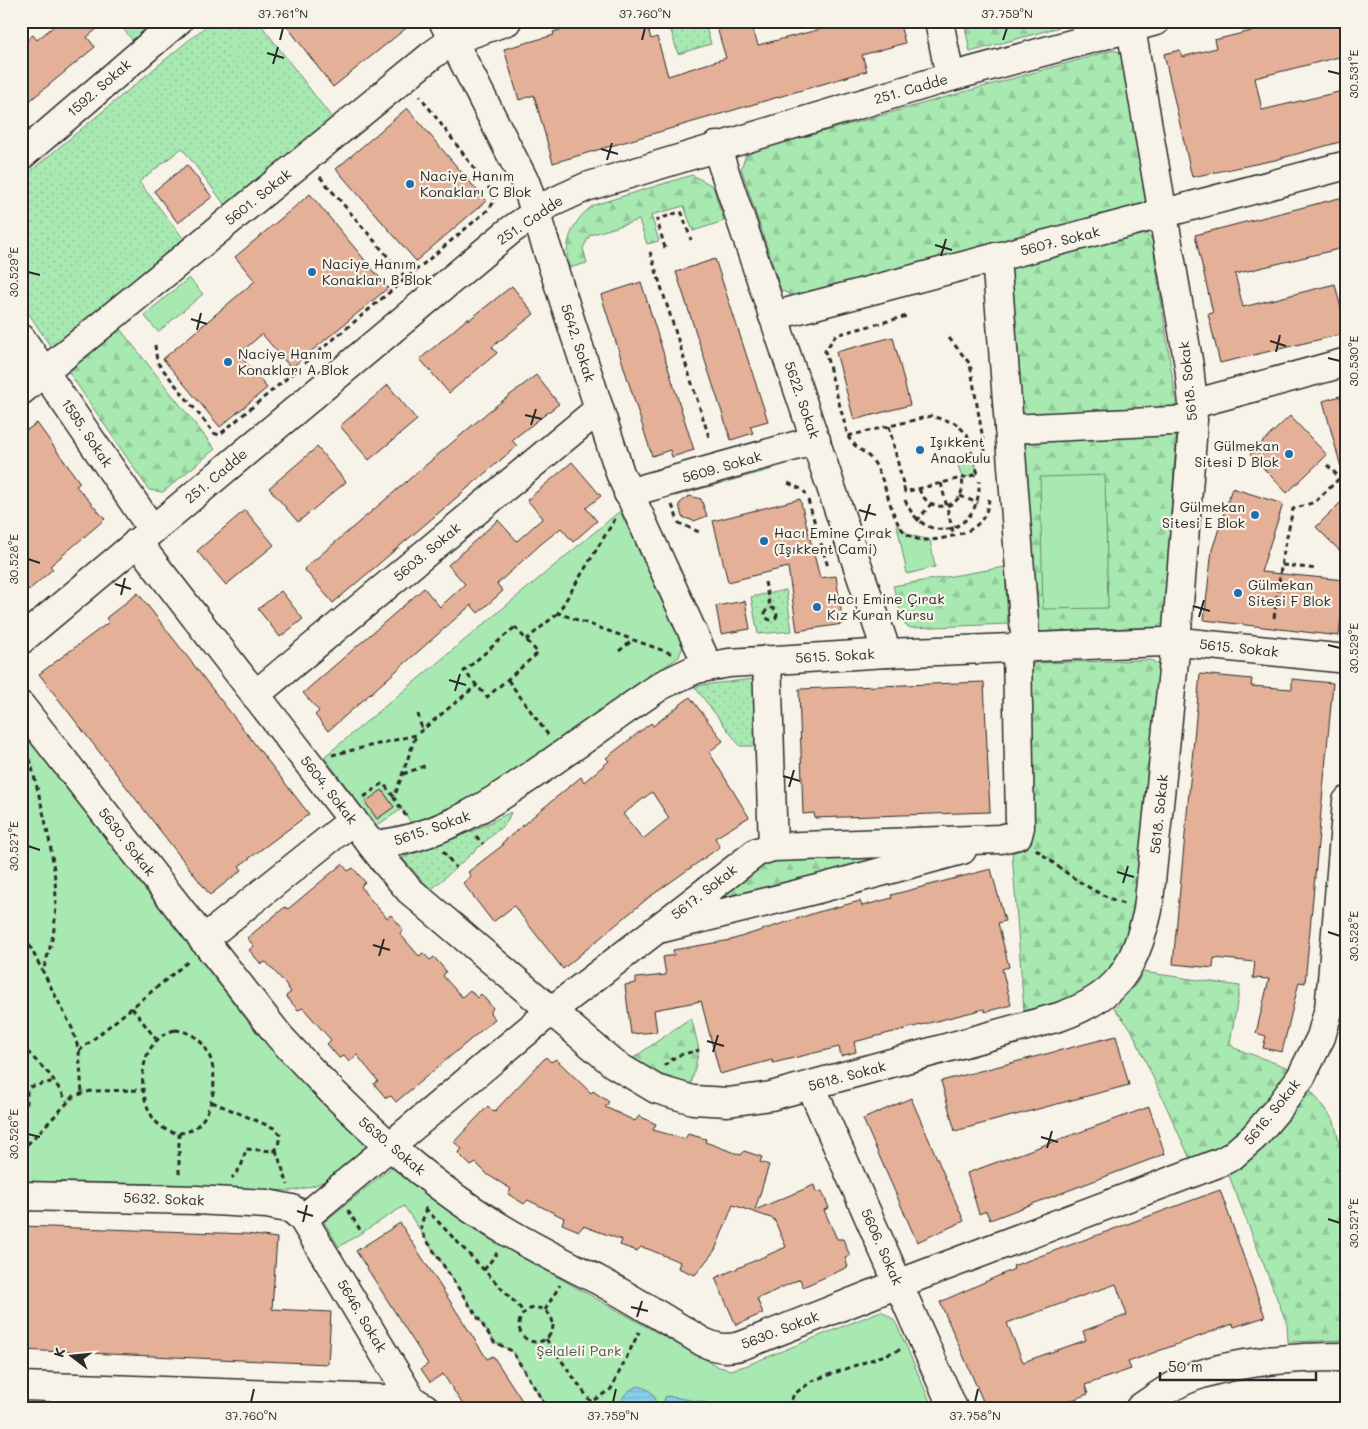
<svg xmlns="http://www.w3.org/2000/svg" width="1368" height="1429" font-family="Mali,sans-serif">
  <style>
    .grass { fill: url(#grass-dots); stroke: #6a8a6e }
    .forest { fill: url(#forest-firs); stroke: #6a8a6e }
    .park { fill: #a8e9b1; stroke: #6a8a6e }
    .water { fill: url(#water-rules); stroke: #638d9d }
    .building { fill: #e4b097; stroke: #2b2b2b; fill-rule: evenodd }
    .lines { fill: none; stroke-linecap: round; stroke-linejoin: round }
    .minor-casing { stroke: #2b2b2b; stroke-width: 31 }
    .path { stroke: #2b2b2b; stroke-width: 3; stroke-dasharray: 5 4; stroke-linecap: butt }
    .minor { stroke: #f7f3e8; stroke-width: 28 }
    .ticks { fill: none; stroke: #2b2b2b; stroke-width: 2 }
    .poi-dot { fill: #1f6fb2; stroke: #f7f3e8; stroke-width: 2 }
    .labels { text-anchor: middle; stroke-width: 4.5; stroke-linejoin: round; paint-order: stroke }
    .street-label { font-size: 14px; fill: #2b2b2b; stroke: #f7f3e8 }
    .poi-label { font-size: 14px; fill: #2b2b2b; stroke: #f7f3e8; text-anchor: start }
    .park-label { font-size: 14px; fill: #4a5a4c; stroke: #f7f3e8 }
    .neatline { fill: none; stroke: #2b2b2b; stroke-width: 2 }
    .ticks-label { font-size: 12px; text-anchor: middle; fill: #2b2b2b }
  </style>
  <defs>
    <pattern id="grass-dots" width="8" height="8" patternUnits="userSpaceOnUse" patternTransform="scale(1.25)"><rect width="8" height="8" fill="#a8e9b1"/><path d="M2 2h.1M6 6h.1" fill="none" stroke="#91c898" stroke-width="1.8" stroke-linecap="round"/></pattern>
    <pattern id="forest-firs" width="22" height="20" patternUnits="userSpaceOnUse" patternTransform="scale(1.25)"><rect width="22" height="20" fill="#a8e9b1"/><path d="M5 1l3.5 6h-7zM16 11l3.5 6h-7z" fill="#91c898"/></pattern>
    <pattern id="water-rules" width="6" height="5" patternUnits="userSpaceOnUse" patternTransform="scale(1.25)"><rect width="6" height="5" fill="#88cfe9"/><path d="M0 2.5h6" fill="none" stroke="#76b2c8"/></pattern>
  </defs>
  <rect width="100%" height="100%" fill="#f7f3e8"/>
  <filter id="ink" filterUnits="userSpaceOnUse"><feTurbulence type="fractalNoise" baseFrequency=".02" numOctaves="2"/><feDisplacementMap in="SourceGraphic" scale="10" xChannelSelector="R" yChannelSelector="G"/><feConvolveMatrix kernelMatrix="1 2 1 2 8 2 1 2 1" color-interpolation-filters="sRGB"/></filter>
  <g filter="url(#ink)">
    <!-- grass -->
    <g class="grass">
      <polygon points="117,21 156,21 133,41"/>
      <polygon points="212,21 258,21 332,118 225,205 182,148 139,182 184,239 53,350 21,302 21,179"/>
      <polygon points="668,21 704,21 711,44 678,54"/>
      <polygon points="772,464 773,469 675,496 673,492"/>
      <polygon points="786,590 792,631 758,634 751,597"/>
      <polygon points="753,679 756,746 740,746 694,686"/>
      <polygon points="511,812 507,822 431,890 402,858 473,831"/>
    </g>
    <!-- forest -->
    <g class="forest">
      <polygon points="964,21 1081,21 970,52"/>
      <polygon points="1114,50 1121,53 1146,203 1141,210 795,297 781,290 741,168 747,153"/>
      <path d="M692,175L713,186L724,221L693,231L684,206L651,215L659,241L647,244L639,220L590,235L583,248L587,263L569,268C563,243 573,219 594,205Z"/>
      <polygon points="1144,232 1152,239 1178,415 1163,623 1157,627 1032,632 1005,268"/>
      <polygon points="120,329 215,449 163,492 149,490 68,371"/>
      <polygon points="1005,567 1008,624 910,628 904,624 893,586"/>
      <path d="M1151,660L1159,665L1136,907C1122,978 1090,995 1024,1011L1012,853C1025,849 1031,845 1033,831L1031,670L1034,663Z"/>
      <polygon points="914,852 704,907 764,863 775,860"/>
      <path d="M1143,972L1240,986L1230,1043L1234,1048L1289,1068C1273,1095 1252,1126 1227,1144C1217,1152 1202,1156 1191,1161L1131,1029L1114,1008L1136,984Z"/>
      <polygon points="689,1019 692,1020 699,1050 691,1085 657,1073 632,1059"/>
      <polygon points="1309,1088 1334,1121 1342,1154 1347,1195 1347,1340 1288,1342 1287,1324 1228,1173"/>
    </g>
    <!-- park -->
    <g class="park">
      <polygon points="189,278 203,294 158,332 144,315"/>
      <polygon points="973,455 978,474 962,478 956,458"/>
      <polygon points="1105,475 1108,608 1043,609 1040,477"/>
      <polygon points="620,511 683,646 679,657 481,793 412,824 402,809 376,826 324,757"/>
      <polygon points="897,525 910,535 930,540 935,567 907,574"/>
      <path d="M21,730L257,1033L317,1098L368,1147C341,1171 327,1186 290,1191L167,1184L21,1181Z"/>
      <polygon points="392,1167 484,1236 719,1367 731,1370 745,1366 881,1311 893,1319 897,1325 933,1408 547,1408 512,1351 494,1342 404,1206 339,1247 324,1222"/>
    </g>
    <!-- water -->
    <path class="water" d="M639,1386C651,1390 654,1393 656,1405H663L665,1397L668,1396C680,1399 717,1403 724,1408H619C622,1395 627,1390 639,1386Z"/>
    <!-- building -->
    <g class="building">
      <polygon points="60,21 107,21 87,37 95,47 21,108 21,45 33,35 37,40"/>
      <polygon points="283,21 415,21 333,87"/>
      <polygon points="590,21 646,21 651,39 657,37 668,76 726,58 715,21 750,21 758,45 853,21 899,21 905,43 862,55 867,71 553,163 534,95 519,100 504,49 554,35 553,32"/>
      <polygon points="1278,21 1347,21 1347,55 1255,78 1262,110 1347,90 1347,140 1275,160 1192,177 1164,54 1180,50 1182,57 1216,48 1214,40 1264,28 1264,25"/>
      <polygon points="407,108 486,201 416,261 336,169"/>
      <polygon points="187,165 212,197 178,223 154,191"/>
      <polygon points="310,194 388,288 291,368 262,334 239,354 267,388 220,427 163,359 255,281 235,257"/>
      <polygon points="1347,196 1347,247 1235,274 1243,307 1335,284 1347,333 1220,363 1208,314 1213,313 1195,235"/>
      <polygon points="715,259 768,421 750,426 753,433 731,440 676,272"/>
      <polygon points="641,282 694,450 672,457 670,450 652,456 601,295"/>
      <polygon points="512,286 534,314 492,347 497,353 449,393 420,359 468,318 469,320"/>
      <polygon points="893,337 910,405 854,420 836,352"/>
      <polygon points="536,375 559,404 512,440 517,446 333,603 304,569 488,412"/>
      <polygon points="388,385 417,420 369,460 340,426"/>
      <polygon points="1340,396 1342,404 1347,403 1347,466 1341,467 1323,401"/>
      <polygon points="1290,416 1327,455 1287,493 1250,454"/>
      <polygon points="37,423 80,483 76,486 105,519 50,566 53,569 29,590 21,580 21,434"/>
      <polygon points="317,447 346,482 298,522 269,488"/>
      <polygon points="572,462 601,496 586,508 597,521 573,542 561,528 541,544 497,584 503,591 478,613 471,605 328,731 315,715 319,711 303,693 424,588 440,607 465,584 448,565 498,520 517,541 543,518 527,500"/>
      <polygon points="1232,488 1283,504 1261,572 1345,580 1339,636 1204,620 1212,550"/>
      <polygon points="689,496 701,499 707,516 694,521 682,517 679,504"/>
      <polygon points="1347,496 1347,558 1316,527"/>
      <polygon points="800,499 820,578 836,576 843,624 797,631 788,567 728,582 713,521"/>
      <polygon points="245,510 274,545 226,585 197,551"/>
      <polygon points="281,591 303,619 280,637 258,609"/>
      <polygon points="138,593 309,814 239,866 242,870 210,895 39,674 109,622 106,618"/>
      <polygon points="745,601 750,629 721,634 716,606"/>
      <polygon points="1200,674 1252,679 1251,686 1292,689 1292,679 1333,683 1305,983 1299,982 1282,1052 1263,1048 1266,1036 1256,1033 1269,979 1253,978 1255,962 1214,958 1213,968 1173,964"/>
      <polygon points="984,682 990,812 815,818 814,813 803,814 799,689"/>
      <path d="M690,697L723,741L709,752L749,817L715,838L720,847L648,898L563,969L514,906L493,922L463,883L471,876L468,872L503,845L502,843L536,814L581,777L584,782L609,761L606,758L651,723L653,726ZM652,792L669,818L643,839L623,814Z"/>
      <polygon points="382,790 394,807 377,819 365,802"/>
      <polygon points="342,864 348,871 353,868 365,882 361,886 365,893 387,918 391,915 403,929 400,934 419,956 423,953 430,960 434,957 446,971 443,976 462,997 470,990 477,998 481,994 493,1008 490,1013 495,1019 396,1102 391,1096 386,1098 374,1084 378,1081 357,1055 349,1062 344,1056 339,1058 327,1044 331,1040 303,1008 298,1010 286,996 291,992 285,983 266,962 261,964 249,950 254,946 247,938 285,907 288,909"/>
      <polygon points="991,869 1005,921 998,923 1009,967 1002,969 1011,1005 985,1012 984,1009 854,1042 856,1052 841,1056 839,1047 773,1063 772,1060 720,1074 701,1001 654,1010 657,1032 631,1034 625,985 636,983 636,978 666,975 663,957 674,955 673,950 731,940 818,912 860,901 862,906 892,898 891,895"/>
      <polygon points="1116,1036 1129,1085 955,1131 941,1081"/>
      <polygon points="546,1057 551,1062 556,1059 591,1093 593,1091 609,1102 605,1107 635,1121 639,1116 656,1124 653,1130 685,1139 688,1134 706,1139 705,1142 741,1155 744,1151 762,1157 760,1162 769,1165 755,1210 814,1185 816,1192 822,1191 829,1208 824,1210 837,1239 843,1239 850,1256 845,1258 848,1267 803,1287 800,1279 757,1299 763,1313 736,1325 715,1278 786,1247 774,1219 733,1205 715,1250 695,1275 678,1268 680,1262 648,1249 641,1247 637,1251 620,1245 622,1240 583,1226 579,1231 562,1224 564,1218 528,1200 524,1204 508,1194 511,1189 488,1175 476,1163 471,1166 458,1153 462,1149 454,1142 488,1106 494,1112"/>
      <polygon points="911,1098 964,1221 917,1242 863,1119"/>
      <polygon points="1149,1107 1165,1154 990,1220 986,1211 979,1214 967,1173"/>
      <path d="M1220,1190L1265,1317L1234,1327L1233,1324L1128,1362L1131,1369L1085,1385L1088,1394L1051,1408H986L940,1302L1014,1269L1013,1266ZM1116,1284L1127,1315L1083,1331L1086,1340L1023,1362L1007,1323Z"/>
      <polygon points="400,1223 487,1359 493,1356 527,1408 465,1408 443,1374 430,1382 421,1369 428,1364 356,1251"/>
      <polygon points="21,1226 247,1234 277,1238 272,1309 331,1312 328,1364 21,1350"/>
    </g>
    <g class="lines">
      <defs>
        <g id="minor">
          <polyline points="443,21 526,184 620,473 708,666"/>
          <polyline points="939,21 950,77"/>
          <polyline points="716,146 887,653"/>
          <polyline points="21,156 178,21"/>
          <polyline points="996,257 1026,648"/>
          <path d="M773,316C964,265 1156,217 1347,165"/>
          <polyline points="21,338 152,529"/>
          <polyline points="21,391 432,55 453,40 507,21"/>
          <polyline points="1193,404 1347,362"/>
          <polyline points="1009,429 1193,420"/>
          <polyline points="628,493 816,440"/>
          <path d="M137,542L385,862L409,890L614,1064L656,1089L693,1100L728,1102L771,1096L1059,1017C1117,997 1135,968 1148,910L1176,642L1192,439L1193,404L1189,366L1131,28"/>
          <polyline points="21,640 482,254 511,230 549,204 586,187 950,77 1156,21"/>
          <polyline points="767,660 773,847"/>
          <polyline points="255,695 599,409"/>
          <path d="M21,706L280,1037C346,1109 417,1177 501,1228C532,1247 565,1263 598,1280C633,1299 668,1321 703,1342C718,1349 730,1350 746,1344L898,1284L1221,1162L1232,1156L1254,1137L1280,1106L1301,1077L1321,1037L1329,1008L1332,980L1347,801"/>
          <path d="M372,845C440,840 498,799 553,761C589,736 625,710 662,685L696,669L729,663L887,653L1163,642L1190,643L1347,659"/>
          <polyline points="663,928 818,889 962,850"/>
          <polyline points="203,940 353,820"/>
          <polyline points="811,1086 953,1408"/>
          <polyline points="21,1196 196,1200 267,1204 292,1209 303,1219 412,1400 425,1408"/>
          <polyline points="303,1219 551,1011 757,852 773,847 1000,839 1018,835 1020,827 1017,648"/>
          <polyline points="21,1386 412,1400"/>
          <path d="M1140,1408C1157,1396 1174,1384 1193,1377C1239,1360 1299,1357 1347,1357"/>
        </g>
      </defs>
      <!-- minor casing -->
      <use href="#minor" class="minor-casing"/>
      <!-- path -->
      <g class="path">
        <polyline points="320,177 406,278"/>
        <polyline points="665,248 657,220 679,212 682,213 691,240"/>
        <polyline points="650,252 710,440"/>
        <polyline points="949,338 970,364 985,451"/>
        <polyline points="155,345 157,362 214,433 219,435 489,209 493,203 494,195 420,96"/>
        <polyline points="889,426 905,492 978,474 967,434 955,423 931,416 848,436 825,351 836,335 907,316"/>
        <path d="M848,436C854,449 870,453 876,466C899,510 887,557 959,534C977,529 987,518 989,499"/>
        <polyline points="1327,465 1340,478"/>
        <polyline points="788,483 803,490 806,494"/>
        <polyline points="941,483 954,536"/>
        <path d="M919,489C930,518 968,508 962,478"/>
        <polyline points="960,496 978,503"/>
        <polyline points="808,500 828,567"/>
        <path d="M905,500C925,549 982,533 979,481"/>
        <polyline points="672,505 679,523 701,533"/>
        <polyline points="615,519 558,613 673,654"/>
        <polyline points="917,521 931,504"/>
        <polyline points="1282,565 1317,569"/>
        <polyline points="765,582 770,607"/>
        <circle cx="771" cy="614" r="6"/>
        <polyline points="1274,618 1282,560 1293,509 1315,502 1347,471"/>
        <polygon points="515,627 538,653 487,697 464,671"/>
        <polyline points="526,640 558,613"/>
        <polyline points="619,651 633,640"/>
        <polyline points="508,680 549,736"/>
        <polyline points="418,714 422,730"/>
        <polyline points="332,755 416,735 477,685"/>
        <path d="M30,759C42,810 60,866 55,919C54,937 48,954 43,971"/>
        <polyline points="403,774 427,765"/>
        <polyline points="364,797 383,783 394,797"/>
        <polyline points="406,816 394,798 416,735"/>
        <polyline points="476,836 483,844"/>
        <path d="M1036,849C1065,873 1091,892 1126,905"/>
        <polyline points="443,851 456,868"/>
        <polyline points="21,929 72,1028 79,1051 82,1093"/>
        <polyline points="132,1008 156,1039"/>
        <path d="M175,1030C238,1035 217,1156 165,1129C154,1123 148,1111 145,1099C138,1072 146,1037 175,1030Z"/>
        <polyline points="21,1045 51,1076 67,1101"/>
        <polyline points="79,1051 190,960"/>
        <polyline points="664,1066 676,1056 699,1050"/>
        <polyline points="21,1089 55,1081"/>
        <polyline points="212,1102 274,1128 280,1134 278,1147 274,1151 246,1149 241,1167 232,1178"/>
        <polyline points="21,1112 27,1103 27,1087"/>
        <polyline points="179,1133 179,1177"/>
        <polyline points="276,1150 288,1185"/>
        <polyline points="21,1151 74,1096 91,1091 144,1090"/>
        <polyline points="425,1208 524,1312"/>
        <polyline points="426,1208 421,1226 422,1233 494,1342 512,1351 547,1408"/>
        <polyline points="348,1210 362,1233"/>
        <polyline points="484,1270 497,1253"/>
        <circle cx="536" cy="1325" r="17"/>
        <polyline points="545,1310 560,1285"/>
        <polyline points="546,1339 591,1402 611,1389 639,1332"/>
        <polyline points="788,1408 794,1394 814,1380 902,1349"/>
      </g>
      <!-- minor -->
      <use href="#minor" class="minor"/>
    </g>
  </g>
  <!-- ticks -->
  <path class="ticks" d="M280,40L283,28M642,40L645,28M1003,40L1007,28M267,53L284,58M273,64L278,47M1328,71L1340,74M601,149L618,154M607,160L612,143M935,245L952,250M941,256L946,239M28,272L40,275M191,319L207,324M197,330L201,313M1270,341L1286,346M1276,352L1280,335M1328,358L1340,361M525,415L542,419M531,425L536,409M859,510L876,515M865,521L870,504M28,559L40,563M115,584L131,589M121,595L125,578M1193,606L1210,611M1199,617L1204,600M1328,645L1340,648M449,680L466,685M455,691L460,674M783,776L800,781M789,787L794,770M28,846L40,850M1117,872L1134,877M1123,883L1128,866M1328,932L1340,936M373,945L390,950M379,956L384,939M707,1041L724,1046M713,1052L718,1035M28,1134L40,1137M1041,1137L1058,1142M1047,1148L1052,1131M297,1211L313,1216M1328,1219L1340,1223M303,1222L307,1205M631,1307L648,1311M637,1317L642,1301M251,1402L254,1389M613,1402L616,1389M975,1402L978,1389"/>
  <!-- markers -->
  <g class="poi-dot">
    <circle cx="410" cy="184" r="5"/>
    <circle cx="312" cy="272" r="5"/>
    <circle cx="228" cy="362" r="5"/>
    <circle cx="920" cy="450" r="5"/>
    <circle cx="1289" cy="454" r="5"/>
    <circle cx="1255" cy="515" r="5"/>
    <circle cx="764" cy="541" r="5"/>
    <circle cx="1238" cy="593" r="5"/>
    <circle cx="817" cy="607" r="5"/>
  </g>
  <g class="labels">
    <!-- street labels -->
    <g class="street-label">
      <text transform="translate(99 88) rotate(-41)" y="5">1592. Sokak</text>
      <text transform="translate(911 89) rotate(-16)" y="5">251. Cadde</text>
      <text transform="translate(258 197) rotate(-39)" y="5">5601. Sokak</text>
      <text transform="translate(530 220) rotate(-34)" y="5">251. Cadde</text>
      <text transform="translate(1060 241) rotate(-14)" y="5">5607. Sokak</text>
      <text transform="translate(578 343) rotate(72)" y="5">5642. Sokak</text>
      <text transform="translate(1188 381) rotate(-96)" y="5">5618. Sokak</text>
      <text transform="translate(802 400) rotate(71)" y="5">5622. Sokak</text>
      <text transform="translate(87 433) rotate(56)" y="5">1595. Sokak</text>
      <text transform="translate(722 467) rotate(-16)" y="5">5609. Sokak</text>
      <text transform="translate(216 476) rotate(-40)" y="5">251. Cadde</text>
      <text transform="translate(427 552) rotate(-40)" y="5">5603. Sokak</text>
      <text transform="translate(1239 648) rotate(6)" y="5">5615. Sokak</text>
      <text transform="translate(835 656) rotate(-3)" y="5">5615. Sokak</text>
      <text transform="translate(329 790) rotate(52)" y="5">5604. Sokak</text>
      <text transform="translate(1159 814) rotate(-84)" y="5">5618. Sokak</text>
      <text transform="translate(432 828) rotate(-19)" y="5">5615. Sokak</text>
      <text transform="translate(127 842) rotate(52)" y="5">5630. Sokak</text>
      <text transform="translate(704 892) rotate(-38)" y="5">5617. Sokak</text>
      <text transform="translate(847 1076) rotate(-15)" y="5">5618. Sokak</text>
      <text transform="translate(1272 1112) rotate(-51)" y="5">5616. Sokak</text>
      <text transform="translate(392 1146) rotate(40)" y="5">5630. Sokak</text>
      <text transform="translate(164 1199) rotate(2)" y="5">5632. Sokak</text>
      <text transform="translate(882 1247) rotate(66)" y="5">5606. Sokak</text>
      <text transform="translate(362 1316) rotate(59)" y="5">5646. Sokak</text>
      <text transform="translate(780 1330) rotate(-21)" y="5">5630. Sokak</text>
    </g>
    <!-- poi labels -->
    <g class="poi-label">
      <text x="420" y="181">Naciye Hanım<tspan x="420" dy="16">Konakları C Blok</tspan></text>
      <text x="322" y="269">Naciye Hanım<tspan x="322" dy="16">Konakları B Blok</tspan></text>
      <text x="238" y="359">Naciye Hanım<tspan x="238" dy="16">Konakları A Blok</tspan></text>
      <text x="930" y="447">Işıkkent<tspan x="930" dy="16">Anaokulu</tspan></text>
      <text x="1279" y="451" text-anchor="end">Gülmekan<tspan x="1279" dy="16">Sitesi D Blok</tspan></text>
      <text x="1245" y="512" text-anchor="end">Gülmekan<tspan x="1245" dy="16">Sitesi E Blok</tspan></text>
      <text x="774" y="538">Hacı Emine Çırak<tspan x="774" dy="16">(Işıkkent Cami)</tspan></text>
      <text x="1248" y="590">Gülmekan<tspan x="1248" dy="16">Sitesi F Blok</tspan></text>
      <text x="827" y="604">Hacı Emine Çırak<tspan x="827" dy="16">Kız Kuran Kursu</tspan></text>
    </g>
    <!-- park labels -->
    <g class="park-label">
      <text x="579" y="1356">Şelaleli Park</text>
    </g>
  </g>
  <!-- margin -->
  <rect width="1368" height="1429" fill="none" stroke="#f7f3e8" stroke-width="55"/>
  <!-- north arrow -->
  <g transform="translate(72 1356) rotate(286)" stroke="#f7f3e8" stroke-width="4" paint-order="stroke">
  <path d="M0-4L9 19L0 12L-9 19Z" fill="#2b2b2b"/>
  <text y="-8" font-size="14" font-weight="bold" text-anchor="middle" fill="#2b2b2b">K</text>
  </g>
  <!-- scale -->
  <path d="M1160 1372v8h156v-8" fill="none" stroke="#2b2b2b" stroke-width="2.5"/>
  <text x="1168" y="1372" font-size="15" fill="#2b2b2b" stroke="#f7f3e8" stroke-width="4" paint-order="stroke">50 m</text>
  <rect x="28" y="28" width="1312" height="1374" class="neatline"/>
  <g class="ticks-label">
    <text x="283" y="18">37.761°N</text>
    <text x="645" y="18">37.760°N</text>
    <text x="1007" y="18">37.759°N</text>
    <text transform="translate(1354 74) rotate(-90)" y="4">30.531°E</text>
    <text transform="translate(14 272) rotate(-90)" y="4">30.529°E</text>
    <text transform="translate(1354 361) rotate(-90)" y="4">30.530°E</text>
    <text transform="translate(14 559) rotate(-90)" y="4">30.528°E</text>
    <text transform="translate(1354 648) rotate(-90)" y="4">30.529°E</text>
    <text transform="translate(14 846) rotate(-90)" y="4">30.527°E</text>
    <text transform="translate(1354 936) rotate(-90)" y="4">30.528°E</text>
    <text transform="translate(14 1134) rotate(-90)" y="4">30.526°E</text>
    <text transform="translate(1354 1223) rotate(-90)" y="4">30.527°E</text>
    <text x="251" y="1420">37.760°N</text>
    <text x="613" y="1420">37.759°N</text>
    <text x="975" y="1420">37.758°N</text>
  </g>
</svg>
